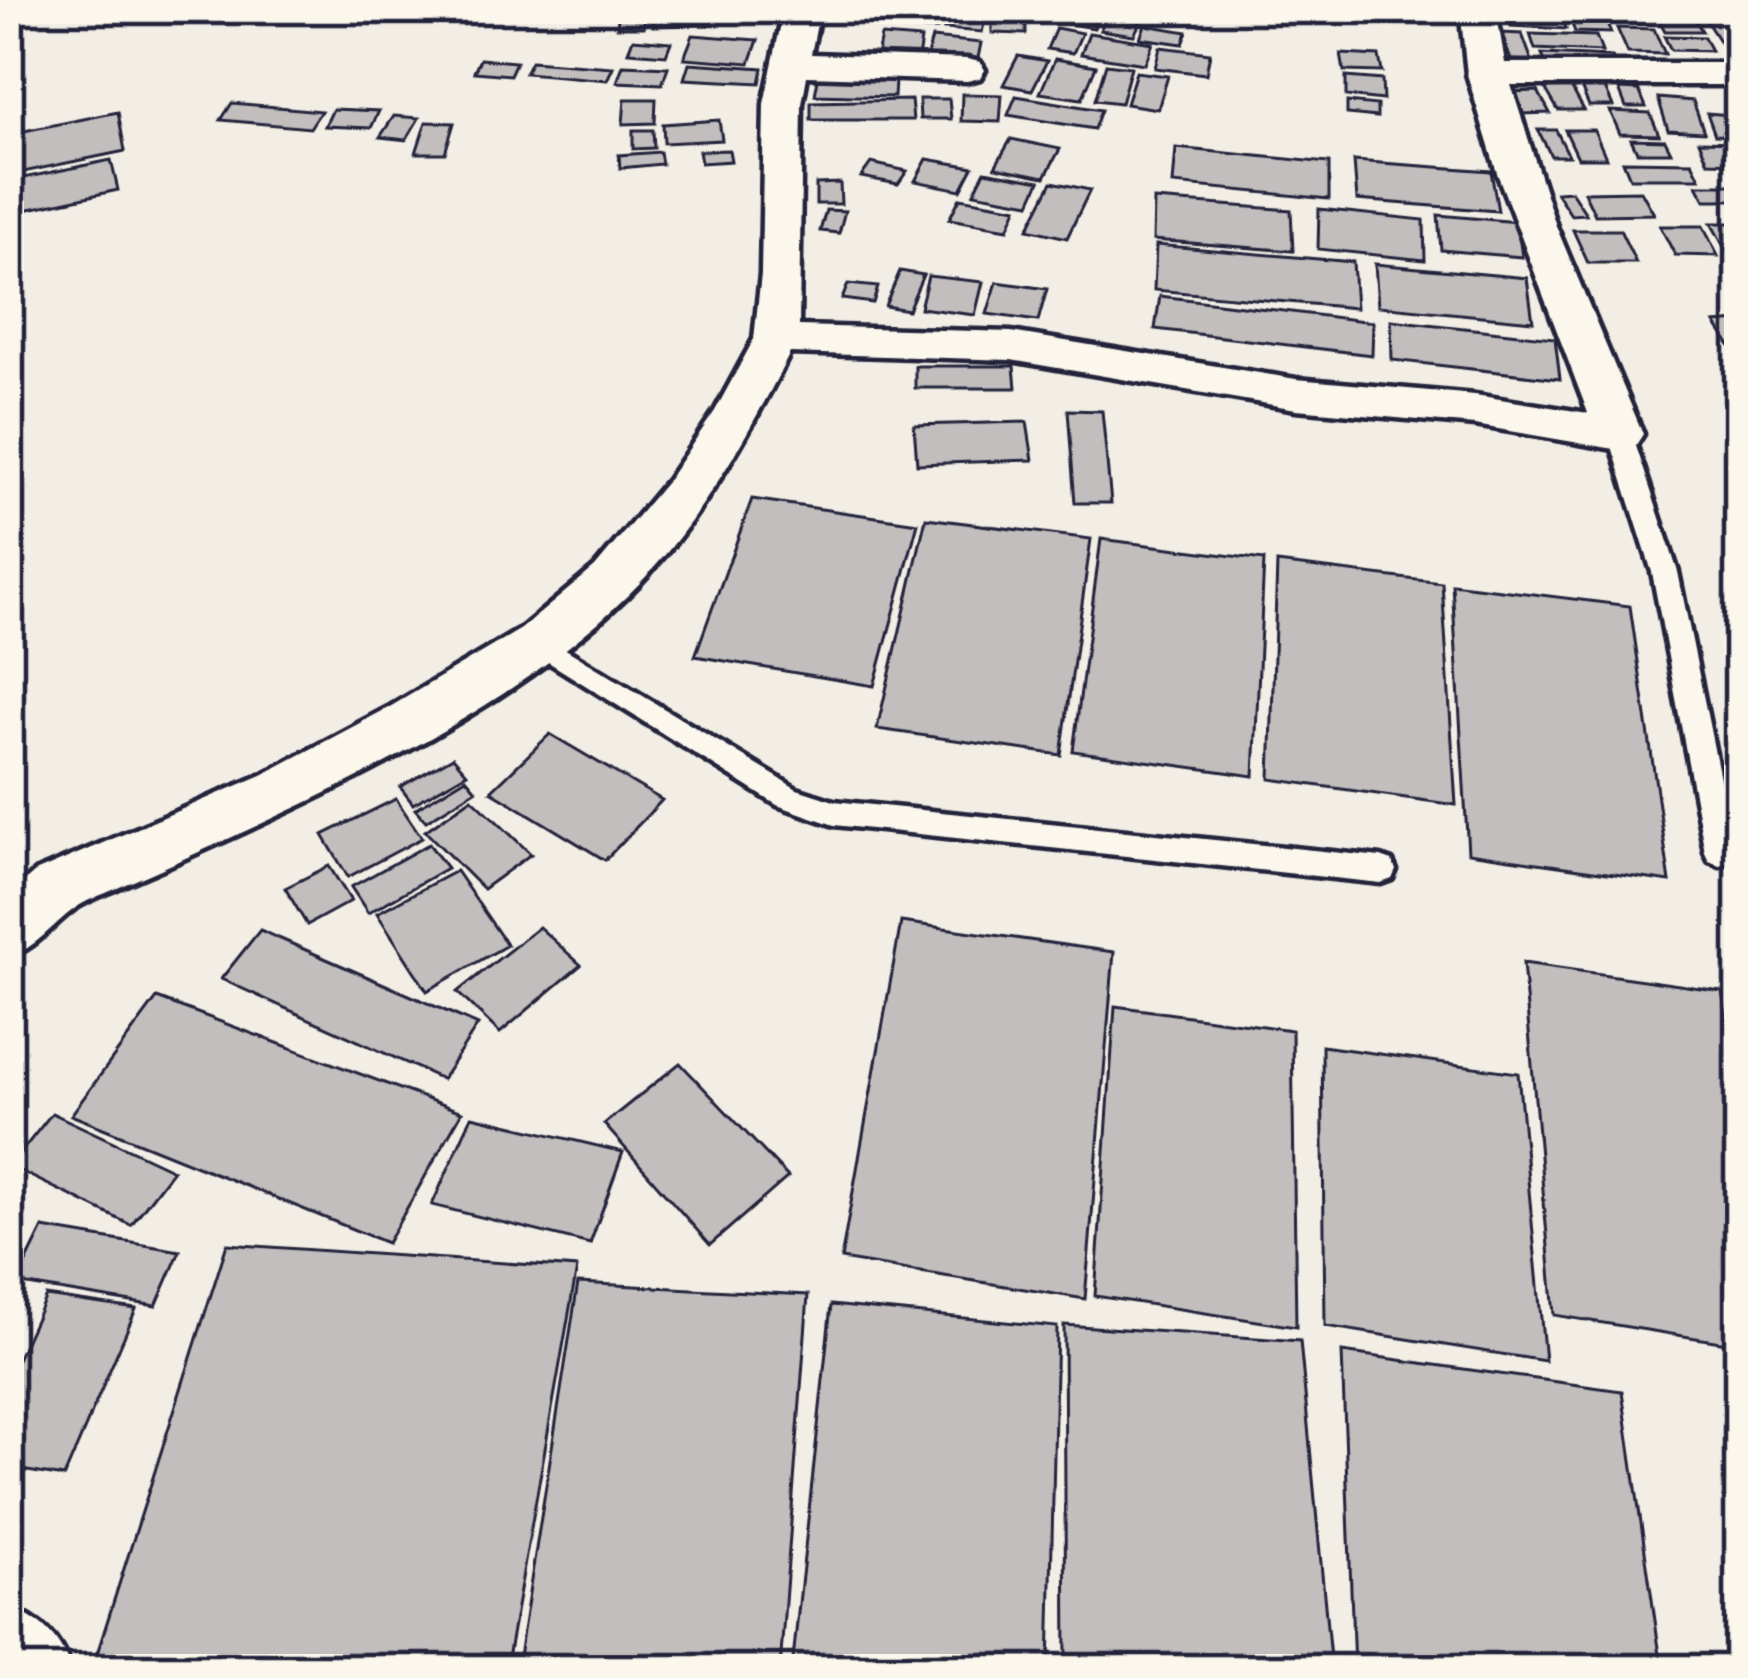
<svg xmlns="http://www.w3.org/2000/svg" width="1748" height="1678" font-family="'Indie Flower',sans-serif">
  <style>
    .building { fill: #c2bebe; stroke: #22223b; stroke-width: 3 }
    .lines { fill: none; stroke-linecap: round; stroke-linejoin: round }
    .service-casing { stroke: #22223b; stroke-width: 9 }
    .minor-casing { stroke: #22223b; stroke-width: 9 }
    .service { fill: #fbf7ec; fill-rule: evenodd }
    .minor { fill: #fbf7ec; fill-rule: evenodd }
  </style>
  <rect width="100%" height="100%" fill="#f2eee5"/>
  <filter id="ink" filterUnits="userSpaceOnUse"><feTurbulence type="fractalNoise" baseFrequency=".00833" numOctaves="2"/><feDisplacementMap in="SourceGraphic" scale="24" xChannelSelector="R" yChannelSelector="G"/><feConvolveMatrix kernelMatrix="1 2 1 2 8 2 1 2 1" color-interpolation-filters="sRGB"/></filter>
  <g filter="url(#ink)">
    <!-- building -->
    <g class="building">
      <polygon points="619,9 645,9 644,27 617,27"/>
      <polygon points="850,9 888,13 884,24 845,20"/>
      <polygon points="1064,9 1099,15 1094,28 1058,22"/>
      <polygon points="1300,9 1420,9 1421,16 1300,11"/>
      <polygon points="1507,9 1562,13 1566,29 1511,26"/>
      <polygon points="1567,11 1602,12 1611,33 1575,32"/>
      <polygon points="709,12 708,25 653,26 654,13"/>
      <polygon points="894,12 936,12 937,29 894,29"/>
      <polygon points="1617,13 1649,14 1653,24 1620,23"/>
      <polygon points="948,14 986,17 982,32 944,29"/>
      <polygon points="1656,14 1692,15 1702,31 1665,31"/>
      <polygon points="1107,15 1141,21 1134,35 1100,30"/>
      <polygon points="992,16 1026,17 1026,34 992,33"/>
      <polygon points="1703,16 1731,16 1739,28 1739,64 1734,64"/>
      <polygon points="1145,25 1187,32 1183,44 1140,38"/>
      <polygon points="1056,28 1082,33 1073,53 1047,49"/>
      <polygon points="1617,28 1654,29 1665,54 1628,53"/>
      <polygon points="1089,33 1153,43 1145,64 1081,54"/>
      <polygon points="1501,33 1522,34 1532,61 1511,60"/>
      <polygon points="1530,34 1596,36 1602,52 1535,49"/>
      <polygon points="693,35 758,40 750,63 684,58"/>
      <polygon points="881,36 921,39 918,59 877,56"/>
      <polygon points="1664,36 1704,37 1711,51 1671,50"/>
      <polygon points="932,38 981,43 977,63 926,59"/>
      <polygon points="633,39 671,42 666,55 628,52"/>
      <polygon points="1160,47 1210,53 1206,74 1155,68"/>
      <polygon points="1341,54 1379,56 1382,72 1344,71"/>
      <polygon points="1542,54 1612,57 1617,69 1547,67"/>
      <polygon points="1018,56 1047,61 1032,90 1003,85"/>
      <polygon points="480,59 516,62 510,75 474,72"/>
      <polygon points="1055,59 1096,66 1082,99 1040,93"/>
      <polygon points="531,61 613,67 607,80 525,73"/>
      <polygon points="689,63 763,68 760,83 684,79"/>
      <polygon points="1106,64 1131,67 1121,103 1095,100"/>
      <polygon points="623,65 668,67 662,84 617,82"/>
      <polygon points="1136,72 1168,76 1158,109 1126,104"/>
      <polygon points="1346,77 1382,80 1383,100 1346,96"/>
      <polygon points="818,79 895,81 894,97 815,95"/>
      <polygon points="1571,87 1584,110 1558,110 1545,88"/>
      <polygon points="1581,87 1605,88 1613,106 1589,106"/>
      <polygon points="1619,89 1639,90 1646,107 1626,107"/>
      <polygon points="1538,91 1550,113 1521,114 1509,92"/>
      <polygon points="962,94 1002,95 1000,122 961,121"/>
      <polygon points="1016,96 1101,110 1094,129 1008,115"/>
      <polygon points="1658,98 1693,101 1704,132 1668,130"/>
      <polygon points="625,99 656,99 655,123 623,124"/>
      <polygon points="919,99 949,99 951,119 920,119"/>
      <polygon points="911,100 913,120 811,120 811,102"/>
      <polygon points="1347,102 1377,105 1377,117 1347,114"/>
      <polygon points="232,103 321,111 310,128 221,120"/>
      <polygon points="333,109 379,111 371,128 325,126"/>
      <polygon points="1610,111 1650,113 1659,135 1620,134"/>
      <polygon points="118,112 125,151 9,175 9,134"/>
      <polygon points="1707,113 1730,115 1739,136 1715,135"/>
      <polygon points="394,116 419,118 406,140 380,137"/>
      <polygon points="719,120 722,140 664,143 663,124"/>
      <polygon points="426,122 454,123 445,153 416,153"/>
      <polygon points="633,130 653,130 654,148 633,149"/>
      <polygon points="1538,130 1556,130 1569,156 1551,156"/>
      <polygon points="1565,130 1594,130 1606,158 1578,158"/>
      <polygon points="1011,139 1060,149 1045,177 995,167"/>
      <polygon points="1631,139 1665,140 1671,152 1637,152"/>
      <polygon points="1699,141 1739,142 1739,163 1708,162"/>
      <polygon points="1176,148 1329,163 1329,199 1173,184"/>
      <polygon points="729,150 731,161 701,163 699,151"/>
      <polygon points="660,152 662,164 620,168 619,155"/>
      <polygon points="927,159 973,167 961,190 915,181"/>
      <polygon points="111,160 118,190 11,213 9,181"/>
      <polygon points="1354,161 1491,171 1498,211 1357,200"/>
      <polygon points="1623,161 1692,162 1700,178 1630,178"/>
      <polygon points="871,163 907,171 898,184 861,177"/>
      <polygon points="985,171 1040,181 1030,203 974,193"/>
      <polygon points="1052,182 1090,190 1067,238 1028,229"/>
      <polygon points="840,183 841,204 816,204 816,184"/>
      <polygon points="1697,185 1739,185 1739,200 1705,200"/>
      <polygon points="1571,191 1586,214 1571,215 1556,192"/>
      <polygon points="1641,191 1654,214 1595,215 1584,192"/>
      <polygon points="960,198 1017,208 1008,229 949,219"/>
      <polygon points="1154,200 1291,210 1293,251 1153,240"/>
      <polygon points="1319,209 1424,220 1425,260 1318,249"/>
      <polygon points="826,210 845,211 839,233 820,231"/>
      <polygon points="1438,215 1517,222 1522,257 1441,250"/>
      <polygon points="1711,223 1739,223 1739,254 1728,254"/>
      <polygon points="1660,226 1703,226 1718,256 1675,255"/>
      <polygon points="1573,230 1620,230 1636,263 1588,263"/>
      <polygon points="1156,245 1353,262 1356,308 1154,290"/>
      <polygon points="1375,264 1527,278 1533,321 1378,306"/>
      <polygon points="900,271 923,275 908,310 885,306"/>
      <polygon points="928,276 983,282 975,315 920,308"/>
      <polygon points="997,282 1047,289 1038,321 987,314"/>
      <polygon points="848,284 878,287 873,303 842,299"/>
      <polygon points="1160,296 1373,322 1372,355 1155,329"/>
      <polygon points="1391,320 1555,338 1560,379 1392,360"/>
      <polygon points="1739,321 1739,359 1715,323"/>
      <polygon points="915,366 1014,366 1016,388 915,388"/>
      <polygon points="1068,410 1102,411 1111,503 1075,503"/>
      <polygon points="1027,422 1033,460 917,464 914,425"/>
      <polygon points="752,499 918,523 874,686 695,656"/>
      <polygon points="926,518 1091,539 1061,755 877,729"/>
      <polygon points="1101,539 1264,560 1254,776 1073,751"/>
      <polygon points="1277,563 1442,583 1456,805 1270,779"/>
      <polygon points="1452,584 1630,606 1670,882 1468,853"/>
      <polygon points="550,734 662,800 605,860 491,791"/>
      <polygon points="453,757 467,773 413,804 400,787"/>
      <polygon points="466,778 476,790 426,821 415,809"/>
      <polygon points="472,798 531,854 483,889 425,831"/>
      <polygon points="396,799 422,838 348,877 323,835"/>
      <polygon points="429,844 447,868 368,913 351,887"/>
      <polygon points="329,866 351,901 307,925 285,888"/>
      <polygon points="456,871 507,945 427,991 377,913"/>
      <polygon points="901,922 1114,952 1085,1299 841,1259"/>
      <polygon points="539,927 581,965 500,1033 457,992"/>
      <polygon points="260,930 478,1025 442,1079 221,979"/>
      <polygon points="1523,963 1722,991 1739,1093 1739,1345 1554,1315"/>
      <polygon points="157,998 462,1112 387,1243 71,1115"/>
      <polygon points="1115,1006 1292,1030 1296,1327 1095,1296"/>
      <polygon points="1322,1046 1518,1073 1545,1361 1325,1326"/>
      <polygon points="680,1063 788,1177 710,1245 604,1124"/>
      <polygon points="52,1113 173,1170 131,1225 10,1166"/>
      <polygon points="472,1116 623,1152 590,1244 432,1205"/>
      <polygon points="43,1228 180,1251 156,1306 16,1283"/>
      <polygon points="227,1244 577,1268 506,1669 243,1669 96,1657"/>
      <polygon points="578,1283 808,1295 780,1669 517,1669"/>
      <polygon points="46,1296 136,1309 64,1477 9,1468 9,1377"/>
      <polygon points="831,1305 1057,1327 1049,1669 792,1669"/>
      <polygon points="1064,1325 1300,1341 1331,1669 1066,1669"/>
      <polygon points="1342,1352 1622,1391 1662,1669 1354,1669"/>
    </g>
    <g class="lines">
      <defs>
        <g id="service">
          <polygon points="1620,426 1632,434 1678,572 1735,852 1731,861 1720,865 1709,861 1705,852 1652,572 1608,434"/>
          <polygon points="539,633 797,789 834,801 1381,857 1392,861 1396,870 1392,879 1381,883 834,825 777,805 529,650 525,643"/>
        </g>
        <g id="minor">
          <path d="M784,9H820L811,54L967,59L980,62L985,70L980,78L967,81L807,76L802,104L799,326L1011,332L1296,379L1475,395L1588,413L1497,173L1467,74L1460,9H1496L1505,63H1739V85H1511L1556,226L1643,434L1636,445L1620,450L1475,425L1296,409L1011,360L790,353C747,437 696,529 628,595C494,726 285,814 115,889C102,895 86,900 74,909C51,926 37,947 9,957V895L35,872L262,775L388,708L521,629L595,567L667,481L715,411L754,339L761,274L764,104Z"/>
          <path d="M9,1607C42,1621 58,1636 71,1669H9Z"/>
        </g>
      </defs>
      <!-- service casing -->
      <use href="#service" class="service-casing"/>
      <!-- minor casing -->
      <use href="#minor" class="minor-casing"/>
      <!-- service -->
      <use href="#service" class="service"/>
      <!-- minor -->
      <use href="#minor" class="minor"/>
    </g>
  </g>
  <!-- margin -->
  <rect width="1748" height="1678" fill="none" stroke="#fbf7ec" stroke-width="48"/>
  <rect x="24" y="24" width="1700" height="1630" fill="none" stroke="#22223b" stroke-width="4.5" filter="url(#ink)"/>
</svg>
